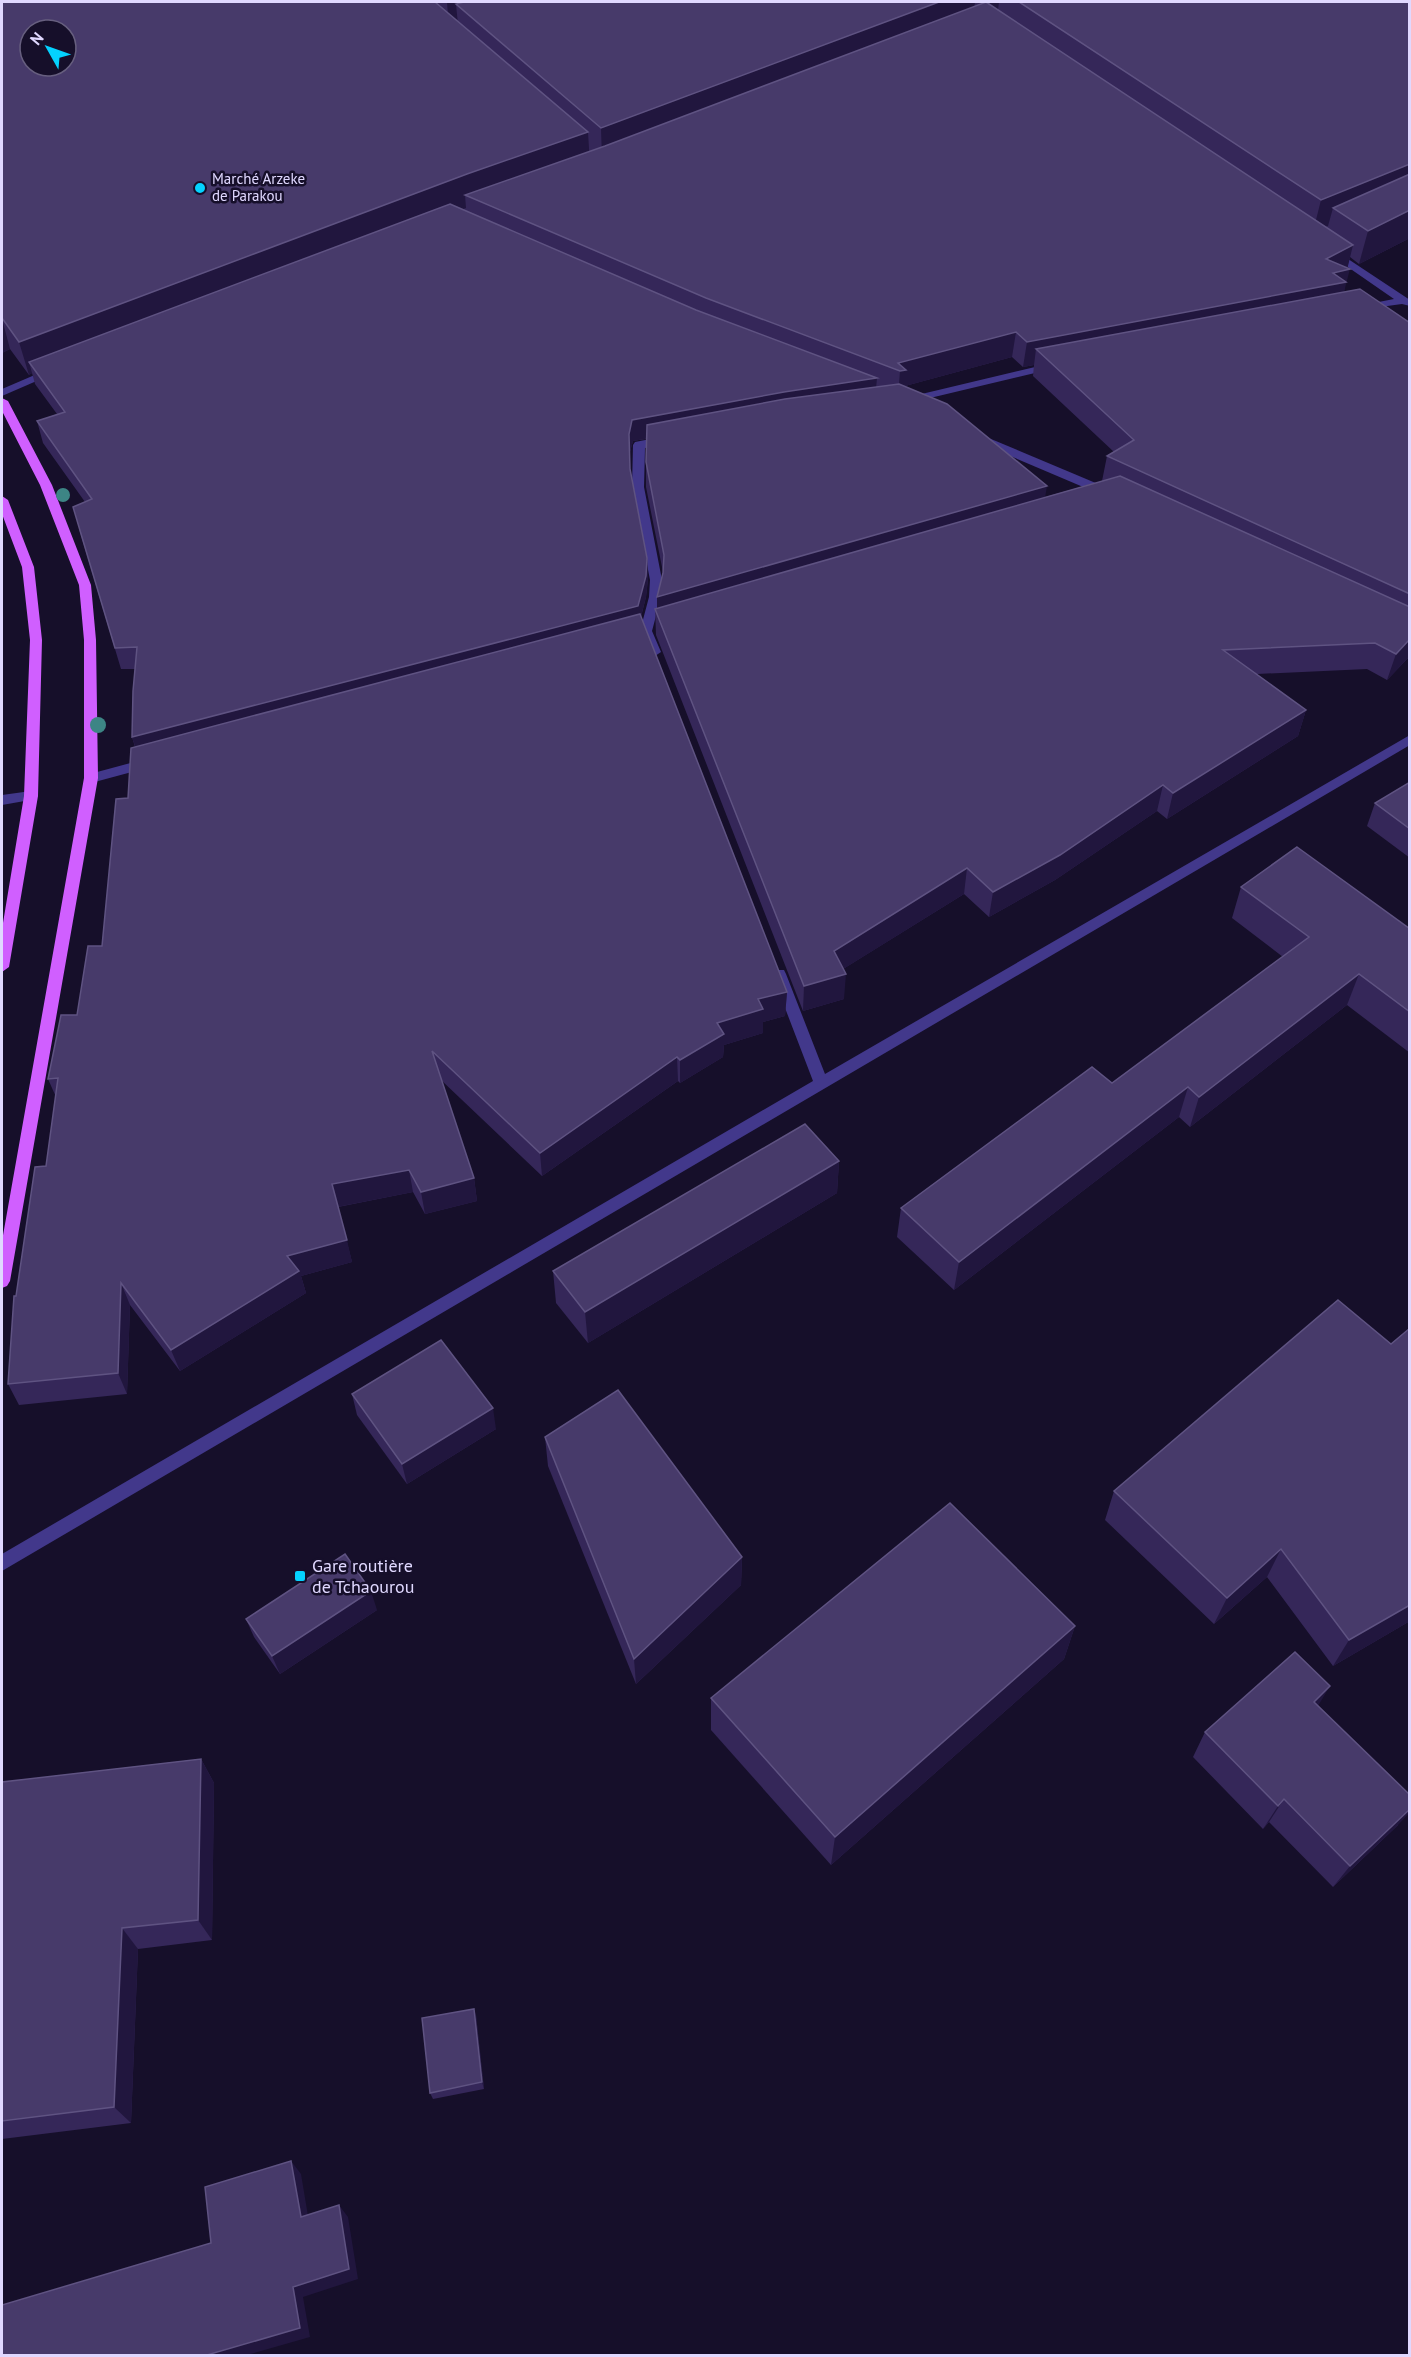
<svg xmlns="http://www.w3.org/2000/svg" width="1411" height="2357" font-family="'PT Sans',sans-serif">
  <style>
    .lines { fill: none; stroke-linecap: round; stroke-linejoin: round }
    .minor { fill: #42388b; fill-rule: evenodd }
    .primary { fill: #d05fff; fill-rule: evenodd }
    .tree { fill: #3d8585 }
    .wall { fill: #352759; fill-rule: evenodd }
    .shaded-wall { fill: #21163e }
    .building { fill: #473a6a; stroke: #5f5382; stroke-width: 1.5; fill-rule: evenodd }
    .poi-dot { fill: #04d2ff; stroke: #160f2a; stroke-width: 2 }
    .labels { text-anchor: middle; stroke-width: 5; stroke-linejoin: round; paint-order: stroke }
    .far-poi-label { font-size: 15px; fill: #e0d8ff; stroke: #160f2a; text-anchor: start }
    .poi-label { font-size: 18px; fill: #e0d8ff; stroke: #160f2a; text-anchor: start }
  </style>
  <rect width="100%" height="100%" fill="#160f2a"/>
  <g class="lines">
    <!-- minor -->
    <g class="minor">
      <polygon points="1333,249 1410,300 1410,306 1402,304 1358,310 1358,306 1394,299 1329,254 1328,252"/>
      <polygon points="1052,363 1058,366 1056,368 909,403 903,400 909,397"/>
      <polygon points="51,368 55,369 55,373 2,396 2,389"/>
      <polygon points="979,434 1110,489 1112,492 1106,496 1102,495 975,441 973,438"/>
      <polygon points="666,436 670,437 670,443 645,448 644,487 662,580 661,597 652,631 661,652 655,656 649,652 640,631 649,597 650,580 632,487 633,445 635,442"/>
      <polygon points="1410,735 1410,745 2,1571 2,1554 813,1081 772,974 774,970 784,970 786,974 825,1074"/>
      <polygon points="149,758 155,763 154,766 91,783 84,778 86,775"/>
      <polygon points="31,791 36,793 38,796 36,799 2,805 2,795"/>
    </g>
    <!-- primary -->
    <g class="primary">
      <polygon points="2,398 8,401 52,485 91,585 96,640 98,778 10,1281 7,1286 2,1288 2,1241 84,778 84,640 79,585 40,485 2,411"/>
      <polygon points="2,496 8,500 34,567 42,640 38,796 9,967 2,972 2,929 24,796 30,640 22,567 2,514"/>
    </g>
  </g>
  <!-- trees -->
  <g class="tree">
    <circle cx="63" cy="495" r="7"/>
    <circle cx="98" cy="725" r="8"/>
  </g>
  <!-- wall -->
  <g class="wall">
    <path d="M2,2H1410V238L1359,264L1350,257L1347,268L1344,292L1410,323V656L1387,680L1367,669L1257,674L1306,710L1298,736L1167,819L1157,811L1055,880L989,917L964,894L843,969L844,999L803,1011L656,635L655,609H657V597L663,572L646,487V439L633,441L629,455L630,469L647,558L648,579L646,597L641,617L787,992L785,1016L763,1022V1033L724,1045L723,1057L680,1083L678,1081L542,1176L441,1080L474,1178L477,1201L425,1214L413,1192L338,1207L352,1262L301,1276L306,1293L180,1371L130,1305L127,1394L19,1405L8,1384L16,1296L46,1166L56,1097L48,1079L77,1015L102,946L128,798L135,747L132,737L135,669H121L79,529L85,502L43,443L37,421L57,414L35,384L32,373L29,375L10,349L2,353ZM1012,357L1023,367L1034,365L1033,376L1114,452L1107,456L1102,481L1045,497L905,386Z"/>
    <polygon points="1410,782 1410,858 1367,826 1375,803"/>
    <polygon points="1241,887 1410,929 1410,1053 1347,1005 1190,1127 1179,1117 954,1290 897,1237 901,1208 1112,1083 1283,957 1232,918"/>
    <polygon points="839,1161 837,1193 588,1343 556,1303 553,1271"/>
    <polygon points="1410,1328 1410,1621 1333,1666 1267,1577 1214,1624 1105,1520 1114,1491 1391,1344"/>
    <polygon points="352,1394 496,1429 407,1484 357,1415"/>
    <polygon points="545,1437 742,1557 741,1585 636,1684 548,1466"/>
    <polygon points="377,1610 280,1674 254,1637 246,1619"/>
    <polygon points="1075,1626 1064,1659 831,1865 711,1730 711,1698"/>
    <polygon points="1318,1706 1398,1825 1333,1887 1269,1822 1263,1829 1193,1757 1205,1732"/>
    <polygon points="201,1759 214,1783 212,1940 138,1949 131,2123 2,2139 2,1782"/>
    <polygon points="476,2015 484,2089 433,2099 430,2093"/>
  </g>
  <!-- shaded-wall -->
  <g class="shaded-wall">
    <polygon points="447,2 518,2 456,4 458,25 449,28"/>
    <polygon points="939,2 975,2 973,19 602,160 601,128"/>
    <polygon points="988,2 999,2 998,10 986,15"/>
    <polygon points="588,132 590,165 465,195 466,208 36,372 29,362 32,373 29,375 19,342 467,174"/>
    <polygon points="1410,164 1410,193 1333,208 1328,226 1313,232 1321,200"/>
    <polygon points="1410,210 1410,238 1359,264 1368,231"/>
    <polygon points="1353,245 1347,270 1350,269 1340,307 1036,349 1034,365 1023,367 1027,342 1326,259"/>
    <polygon points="2,319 10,349 2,353"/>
    <polygon points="1016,332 1012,357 905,386 898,397 900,371 898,363"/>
    <polygon points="877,378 875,400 784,414 633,441 629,456 629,434 632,420 784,392"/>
    <polygon points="1047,486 1043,510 657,613 657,597"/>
    <polygon points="647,558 648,579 646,597 638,627 139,758 132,737"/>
    <polygon points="1410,639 1410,656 1387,680 1396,654"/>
    <polygon points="1306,710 1298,736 1167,819 1173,793"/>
    <polygon points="1163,785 1157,811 1055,880 989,917 993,892"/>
    <polygon points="967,868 964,894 832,976 834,951"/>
    <polygon points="846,974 844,999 803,1011 804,986"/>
    <polygon points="1359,974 1347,1005 1190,1127 1199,1097"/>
    <polygon points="787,992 785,1016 763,1022 763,1033 724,1045 723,1057 680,1083 680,1060 717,1023 758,999"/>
    <polygon points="677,1057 678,1081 542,1176 540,1153"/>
    <polygon points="1188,1087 1179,1117 954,1290 959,1262"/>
    <polygon points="839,1161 837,1193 588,1343 585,1312"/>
    <polygon points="409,1170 413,1192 337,1207 332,1184"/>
    <polygon points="474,1178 477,1201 425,1214 421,1192"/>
    <polygon points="347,1240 352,1262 301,1276 306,1293 180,1371 171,1350 287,1256"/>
    <polygon points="121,1283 130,1305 127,1394 118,1373"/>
    <polygon points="493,1408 496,1429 407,1484 402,1464"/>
    <polygon points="1281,1549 1267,1577 1214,1624 1227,1598"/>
    <polygon points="742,1557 741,1585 636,1684 634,1659"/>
    <polygon points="371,1591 377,1610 280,1674 272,1656"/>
    <polygon points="1410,1605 1410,1621 1333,1666 1349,1640"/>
    <polygon points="1075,1626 1064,1659 831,1865 835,1837"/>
    <polygon points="1330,1686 1315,1711 1314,1702"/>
    <polygon points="201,1759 214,1783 212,1940 198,1920"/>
    <polygon points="1284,1799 1269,1822 1263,1829 1278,1806"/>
    <polygon points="1410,1809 1410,1812 1398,1825 1333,1887 1350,1866"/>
    <polygon points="122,1928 138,1949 131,2123 114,2107"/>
    <polygon points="474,2009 476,2015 484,2089 482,2082"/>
    <polygon points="291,2161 301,2174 310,2228 301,2217"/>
    <polygon points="339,2205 348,2217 358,2279 303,2297 310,2337 247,2355 207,2355 293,2287"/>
  </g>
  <!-- building -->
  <g class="building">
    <path d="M2,2H435L588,132L467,174L19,342L2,318ZM30,30H66V66H30Z"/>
    <polygon points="464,2 939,2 601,128 456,4"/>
    <polygon points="986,2 1353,245 1326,259 1350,269 1333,273 1346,282 1027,342 1016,332 898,363 906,370 900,371 706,298 465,195 605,146"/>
    <polygon points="1019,2 1410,2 1410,164 1321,200"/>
    <polygon points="1410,174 1410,210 1368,231 1333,208"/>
    <polygon points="450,204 696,310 877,378 784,392 632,420 629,434 630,469 647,558 646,576 638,606 132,737 133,691 137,647 115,648 73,507 92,499 37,421 65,412 29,362"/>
    <polygon points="1360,289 1410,323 1410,594 1107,456 1134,440 1036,349"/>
    <polygon points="899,384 947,404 1047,486 657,597 663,573 664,555 646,462 647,425 785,399"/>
    <polygon points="1120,476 1410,607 1410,639 1396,654 1375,643 1223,650 1306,710 1173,793 1163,785 1060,855 993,892 967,868 834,951 846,974 804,986 655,609"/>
    <polygon points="640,614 787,992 758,999 763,1009 717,1023 724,1034 680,1060 677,1057 540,1153 432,1051 474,1178 421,1192 409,1170 332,1184 347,1240 287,1256 299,1271 171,1350 121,1283 118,1373 8,1384 14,1296 16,1296 35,1167 46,1166 58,1078 48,1079 61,1015 77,1015 88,946 102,946 116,799 128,798 131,748"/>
    <polygon points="1410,782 1410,829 1375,803"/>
    <polygon points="1297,847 1410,929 1410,1012 1359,974 1199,1097 1188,1087 959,1262 901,1208 1092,1067 1112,1083 1309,937 1241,887"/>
    <polygon points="805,1124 839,1161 585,1312 553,1271"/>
    <polygon points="1338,1300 1391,1344 1410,1328 1410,1605 1349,1640 1281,1549 1227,1598 1114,1491"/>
    <polygon points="441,1340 493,1408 402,1464 352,1394"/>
    <polygon points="618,1390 742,1557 634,1659 545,1437"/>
    <polygon points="950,1503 1075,1626 835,1837 711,1698"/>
    <polygon points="345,1554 371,1591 272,1656 246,1619"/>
    <polygon points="1295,1652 1330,1686 1314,1702 1410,1795 1410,1809 1350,1866 1284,1799 1278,1806 1205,1732"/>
    <polygon points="201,1759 198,1920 122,1928 114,2107 2,2121 2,1782"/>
    <polygon points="474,2009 482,2082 430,2093 422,2018"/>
    <polygon points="291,2161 301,2217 339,2205 349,2269 293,2287 300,2328 207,2355 2,2355 2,2305 211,2243 205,2187"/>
  </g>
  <!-- markers -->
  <g class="poi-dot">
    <circle cx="200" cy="188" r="6"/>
    <rect x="294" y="1570" width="12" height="12" rx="3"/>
  </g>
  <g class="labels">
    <!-- far-poi labels -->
    <g class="far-poi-label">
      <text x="212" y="184">Marché Arzeke<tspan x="212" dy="17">de Parakou</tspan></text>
    </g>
    <!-- poi labels -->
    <g class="poi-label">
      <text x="312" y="1572">Gare routière<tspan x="312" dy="21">de Tchaourou</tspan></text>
    </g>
  </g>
  <!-- border -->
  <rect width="1411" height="2357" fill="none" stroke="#e0d8ff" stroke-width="6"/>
  <!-- north arrow -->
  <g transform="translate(48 48) rotate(310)"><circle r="28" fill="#160f2a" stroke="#675f7f" stroke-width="1.5"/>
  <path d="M0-4.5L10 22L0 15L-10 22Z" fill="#04d2ff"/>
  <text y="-9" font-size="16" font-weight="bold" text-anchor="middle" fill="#e0d8ff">N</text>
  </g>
</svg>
